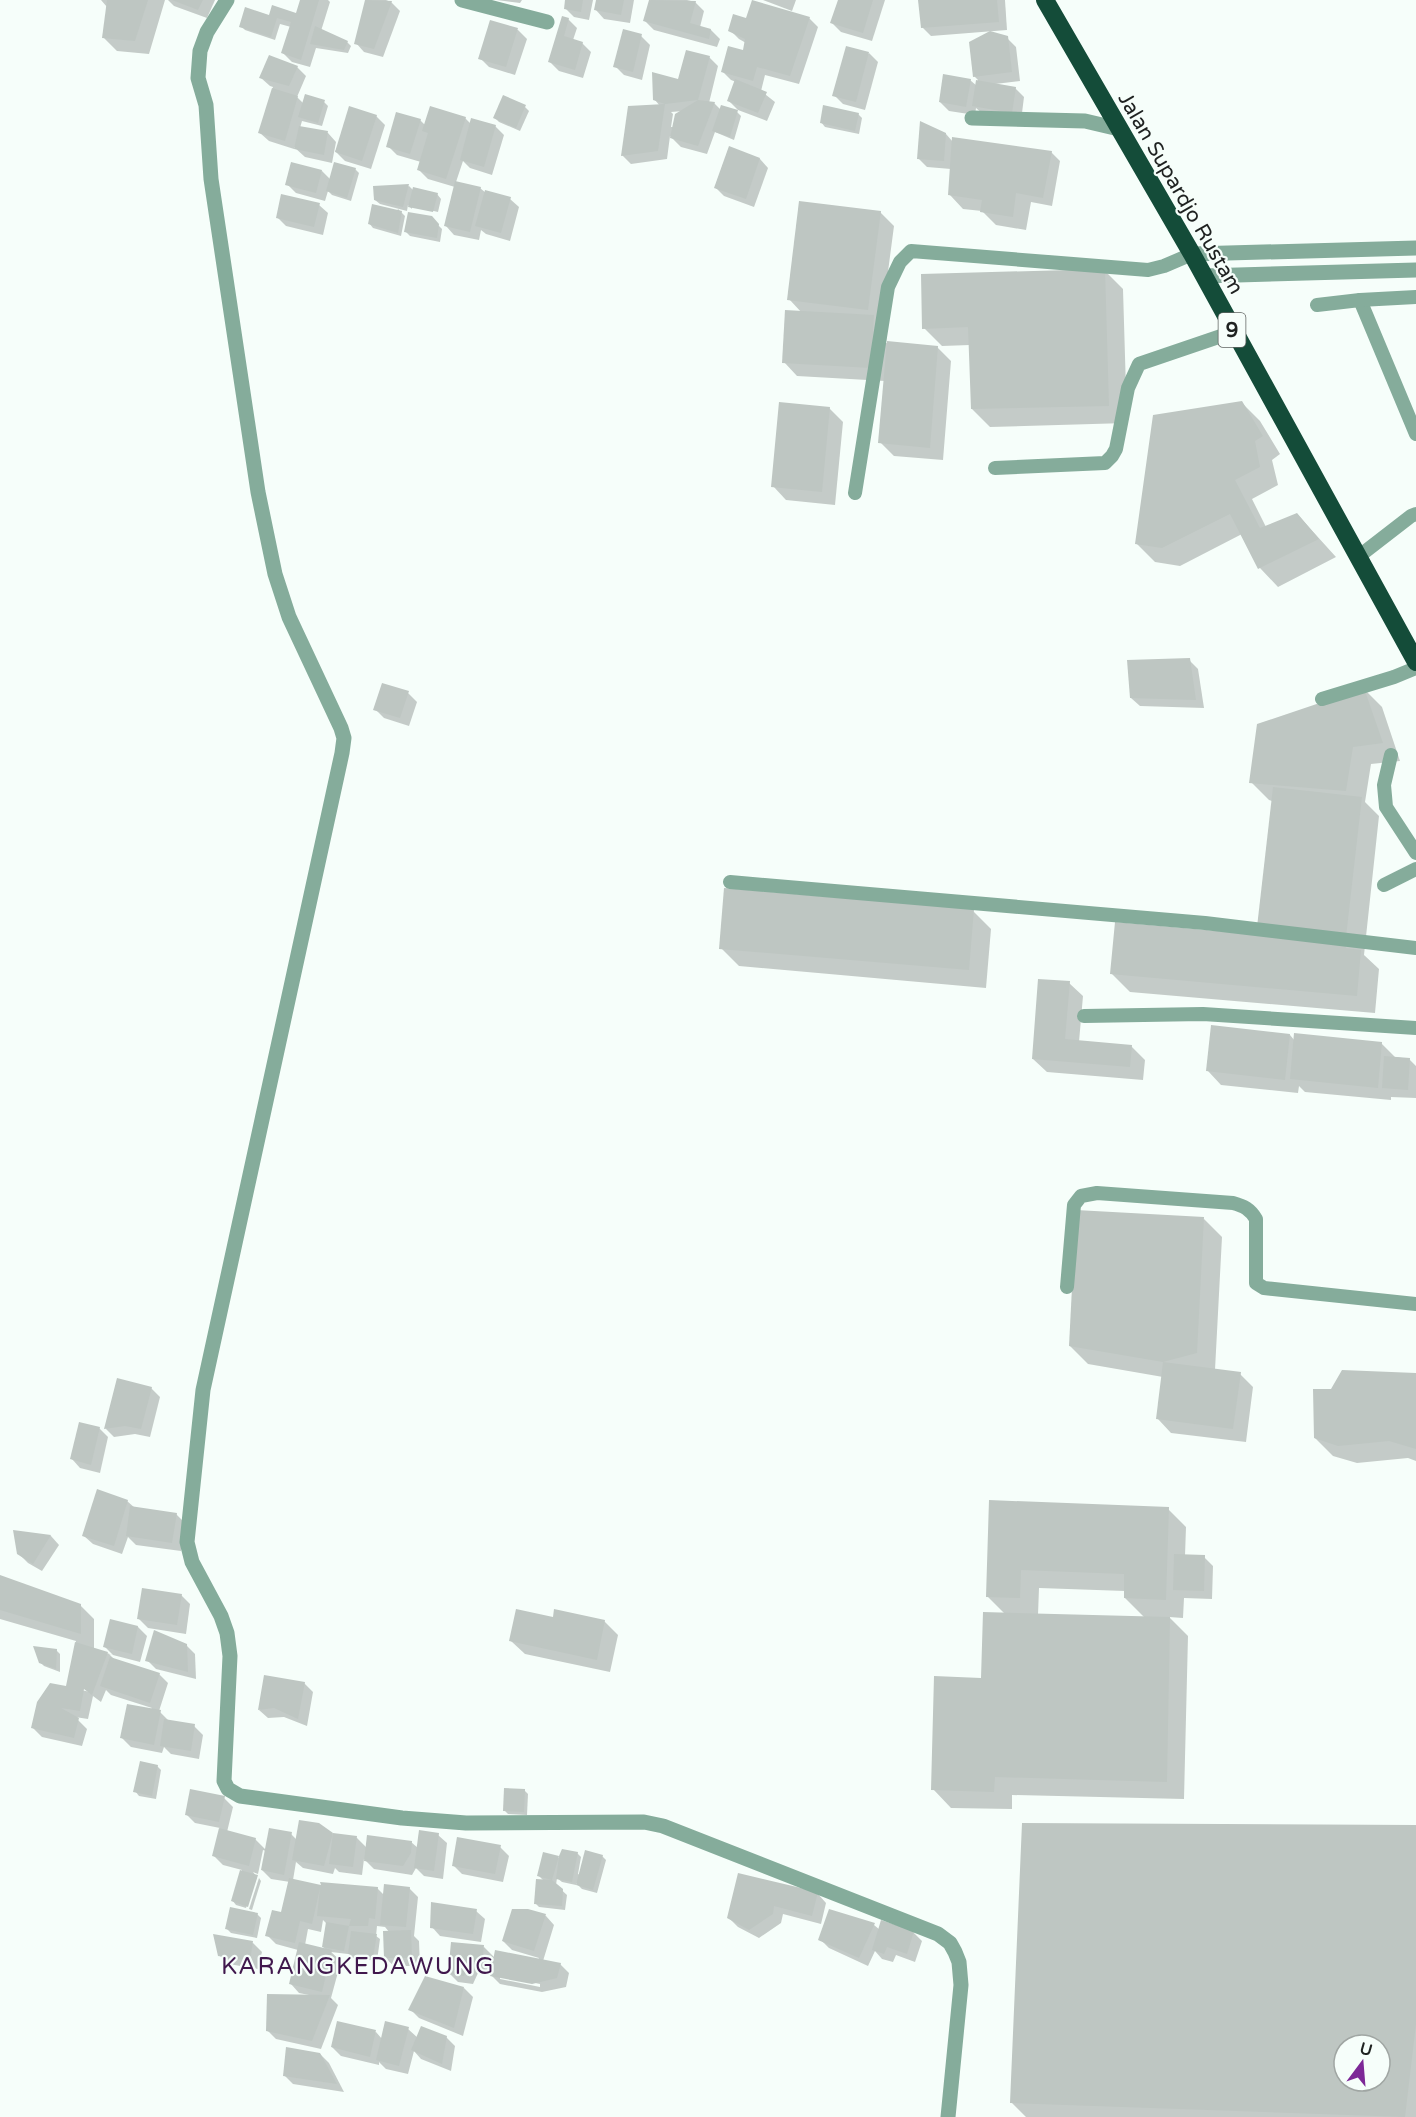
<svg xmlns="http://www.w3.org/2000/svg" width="1416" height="2117" font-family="'Varela Round',sans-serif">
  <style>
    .shadow { fill: #0003; fill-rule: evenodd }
    .building { fill: #bec6c2; fill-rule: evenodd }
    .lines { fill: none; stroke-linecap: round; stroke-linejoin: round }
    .lane { stroke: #85ac9b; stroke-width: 14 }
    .street { stroke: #85ac9b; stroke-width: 15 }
    .highway { stroke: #144c39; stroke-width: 18 }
    .labels { text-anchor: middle; stroke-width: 4.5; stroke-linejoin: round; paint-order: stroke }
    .shield { fill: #f6fefa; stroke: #606462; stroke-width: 1.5 }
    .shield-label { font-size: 20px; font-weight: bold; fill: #1f2221 }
    .street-label { font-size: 21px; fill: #1f2221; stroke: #f6fefa }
    .quarter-label { font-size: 24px; letter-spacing: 1.5px; fill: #40184d; stroke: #f6fefa }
  </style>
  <rect width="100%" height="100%" fill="#f6fefa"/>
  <!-- shadow -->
  <g class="shadow">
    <polygon points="101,0 165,0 149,54 117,51 104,38 107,7"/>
    <polygon points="168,0 215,0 207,18 174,6"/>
    <polygon points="302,0 328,0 330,2 321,31 347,42 351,46 348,53 316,48 310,67 292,62 283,53 291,27 280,24 275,40 245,30 241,26 270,17 297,15"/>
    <polygon points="366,0 386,0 391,2 400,11 383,57 364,52 356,43"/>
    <polygon points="497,0 522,0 520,3"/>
    <polygon points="567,0 593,0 589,20 574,17 565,8"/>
    <polygon points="597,0 634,0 630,23 604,19 596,10"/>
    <polygon points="651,0 687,0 695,2 704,11 700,27 711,30 720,39 717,47 654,30 645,21"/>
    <polygon points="763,0 796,0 792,11"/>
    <polygon points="839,0 885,0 872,41 841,32 832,23"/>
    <polygon points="920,0 1005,0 1007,30 931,36 922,27"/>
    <polygon points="809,18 818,27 799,84 765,75 761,91 775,102 767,121 738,110 729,101 736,82 731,80 723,72 744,52 746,43 739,39 730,30 747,20"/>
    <polygon points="568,19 577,28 573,40 582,43 591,52 583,78 559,71 550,62"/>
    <polygon points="491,22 518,30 527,39 515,75 489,67 480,58"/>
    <polygon points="641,36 650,45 642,80 624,75 615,66"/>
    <polygon points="1007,38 1016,47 1020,81 995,84 1015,88 1024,97 1021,121 983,114 976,108 975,115 949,111 940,102 970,80 977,86 978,80 974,76"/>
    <polygon points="869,53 878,62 865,110 843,104 834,95"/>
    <path d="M709,57L718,66L709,103H714L721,110L737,112L741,116L734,140L715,132L707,154L681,147L670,136L667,159L631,164L622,155L660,106L655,100ZM683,111L674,127H671L673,114L671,112Z"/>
    <polygon points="297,67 306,76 297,97 303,103 324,102 328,106 322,126 302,121 300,128 328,133 336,142 332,163 305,157 294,147 294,149 269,141 260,133 273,87 270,86 261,78"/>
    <polygon points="525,107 529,111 520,131 499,122 495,118"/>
    <polygon points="858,114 862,118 859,134 825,127 821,122"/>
    <polygon points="376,116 385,125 371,169 345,161 335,151"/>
    <polygon points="465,118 471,124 495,126 504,135 492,175 470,168 463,161 456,182 480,188 486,193 510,199 519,207 510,241 486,234 481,230 479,240 454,235 446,226 455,187 428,179 419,170 421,162 397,155 388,146 420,120 425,125"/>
    <polygon points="946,134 953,142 1051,152 1060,161 1052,206 1031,202 1026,230 996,225 982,211 963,209 950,195 951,169 927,167 918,158"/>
    <polygon points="729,148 760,159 768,168 754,207 724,196 715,187"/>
    <polygon points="355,169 359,173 351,201 332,195 328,191 325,201 296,193 287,184 322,171 331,180"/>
    <polygon points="409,186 413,190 437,194 441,199 438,212 412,206 412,209 408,205 407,211 380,204 375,200"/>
    <polygon points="319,205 328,213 323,235 286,226 277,217"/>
    <polygon points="398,209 405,216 401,236 373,228 369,223 397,211"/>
    <polygon points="880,212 894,226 881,325 887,330 886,343 937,347 951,361 943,460 894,456 880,442 885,381 797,376 784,362 802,313 789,299"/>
    <polygon points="431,218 442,229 440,242 410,236 406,232"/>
    <polygon points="1105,271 1123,289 1127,423 990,427 972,409 970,345 942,346 924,328"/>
    <polygon points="1242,403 1260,421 1280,454 1272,460 1278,485 1252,499 1266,527 1297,514 1336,557 1278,587 1260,568 1242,534 1180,566 1155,562 1137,544"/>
    <polygon points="829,408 843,422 835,505 786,500 773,486"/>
    <polygon points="1189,660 1198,669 1204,708 1140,706 1131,698"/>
    <polygon points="1364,689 1382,707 1400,761 1371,764 1365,802 1379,816 1364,955 1379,969 1375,1013 1130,992 1112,974 1269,937 1272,801 1269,800 1251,782"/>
    <polygon points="408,693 417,702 409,726 384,718 375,709"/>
    <polygon points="973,911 991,929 986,988 739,966 721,948"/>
    <polygon points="1069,983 1083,996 1079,1042 1131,1046 1145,1060 1143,1080 1047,1072 1033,1059"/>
    <polygon points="1290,1035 1295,1041 1381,1043 1395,1057 1409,1059 1416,1066 1416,1063 1416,1098 1391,1097 1391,1100 1305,1092 1299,1086 1298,1093 1221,1085 1208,1071"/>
    <polygon points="1204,1219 1222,1237 1215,1370 1240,1374 1253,1387 1246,1442 1171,1433 1158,1419 1163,1377 1088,1364 1070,1346"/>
    <polygon points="1416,1375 1416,1461 1408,1458 1357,1463 1333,1456 1315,1438 1332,1391"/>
    <polygon points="118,1380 151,1388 160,1397 150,1437 135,1434 114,1437 106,1429"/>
    <polygon points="99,1428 108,1437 100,1473 80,1468 72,1459"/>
    <polygon points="127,1501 135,1508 176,1514 185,1523 181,1551 136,1545 128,1537 122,1554 93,1544 84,1536"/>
    <path d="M990,1502L1168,1509L1186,1527L1185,1556L1204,1557L1213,1566L1212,1599L1184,1598L1183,1618L1169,1617L1188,1636L1184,1799L1012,1795V1809L951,1808L933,1789L983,1679L1005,1614L987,1596ZM1039,1588L1125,1591V1598L1145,1618L1038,1615Z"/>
    <polygon points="15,1531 51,1536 59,1545 42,1571 28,1563 19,1554"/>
    <path d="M0,1576L80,1605L94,1619V1649L113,1655L105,1647L111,1621L138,1627L147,1636L140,1662L109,1654L114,1659L159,1674L168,1683L159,1711L169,1721L194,1726L203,1735L199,1759L171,1754L164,1747L162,1753L131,1747L122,1738L152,1708L111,1695L106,1690L101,1702L93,1696L88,1719L75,1717L87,1729L82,1746L42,1737L33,1728L67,1688L76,1641L0,1619ZM80,1685L91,1692L75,1689Z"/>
    <polygon points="181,1595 190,1604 186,1634 148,1628 139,1619"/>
    <polygon points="554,1618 604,1621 618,1635 610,1672 525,1654 511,1641"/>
    <polygon points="186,1645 195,1654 196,1679 156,1669 147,1660"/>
    <polygon points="56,1650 60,1654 60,1672 44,1666 40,1662"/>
    <polygon points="304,1683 313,1692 307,1726 284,1717 268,1718 259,1710"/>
    <polygon points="157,1766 161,1770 156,1799 139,1796 135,1791"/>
    <polygon points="524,1790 528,1794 527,1815 508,1814 504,1810"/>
    <path d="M224,1798L233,1807L227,1832L255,1839L266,1850L291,1834L297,1840L333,1834L357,1838L367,1848L411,1842L418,1848L438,1835L447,1843L443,1879L424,1876L416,1868L412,1875L374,1869L364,1859L362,1875L339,1872L335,1868L333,1874L303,1868L296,1862L293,1880L323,1887L377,1888L385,1896L409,1888L418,1897L414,1936L419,1941L420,1966H394L385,1958L390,1933L385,1927L377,1926L376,1936L380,1939L377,1961L353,1958L348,1953V1954L331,1952L341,1961L331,1998L338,2005L321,2049L276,2039L267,2030L309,1995L299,1993L291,1984L298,1950L276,1944L267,1935L283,1914L290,1882L271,1879L262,1870L266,1851L263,1850L258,1874L253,1872L257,1877L246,1908L236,1905L232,1900L242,1870L223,1865L214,1856L220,1828L195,1823L186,1814ZM323,1920L327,1924L323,1947L327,1951L305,1945L308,1929L321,1932Z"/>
    <path d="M1416,1826V2117H1026L1012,2103ZM1344,2045H1380V2081H1344Z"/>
    <polygon points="500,1847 509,1856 503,1882 462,1874 453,1865"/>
    <polygon points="577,1853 581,1857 578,1874 580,1875 602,1856 606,1860 597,1893 582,1889 576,1883 576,1885 562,1882 557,1878 556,1885 567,1895 565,1910 539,1907 535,1903 544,1881 538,1875 544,1854 560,1858"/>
    <polygon points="259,1878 261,1881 252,1910 249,1909"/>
    <polygon points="818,1894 826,1903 821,1924 783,1914 781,1923 759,1938 738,1927 729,1918"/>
    <path d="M527,1910L546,1916L554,1925L543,1961L560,1964L569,1973L566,1987L542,1992L500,1984L490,1974L478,1973L473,1984L458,1982L449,1973L484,1947L495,1958L538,1960L539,1958L512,1950L503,1941ZM500,1976L540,1984V1987L500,1979Z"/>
    <polygon points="476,1911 485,1919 481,1942 440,1936 432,1927"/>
    <polygon points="257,1914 261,1918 257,1938 231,1933 227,1929"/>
    <polygon points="874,1925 880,1930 913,1932 922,1941 915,1962 896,1955 893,1962 882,1959 875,1951 868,1966 829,1948 820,1939"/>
    <polygon points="253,1943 262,1952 258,1969 229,1964 219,1955"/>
    <polygon points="464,1988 473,1997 463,2036 419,2018 410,2009"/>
    <polygon points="408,2029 418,2038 446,2037 455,2046 451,2071 421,2059 414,2051 408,2074 386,2069 379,2062 379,2065 341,2056 332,2047 376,2032 382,2039"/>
    <polygon points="320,2054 329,2063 344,2092 293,2084 284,2075"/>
  </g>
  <!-- building -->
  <g class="building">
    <polygon points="107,0 148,0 135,41 102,38"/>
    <polygon points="172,0 203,0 198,10"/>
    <polygon points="300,0 319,0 301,60 281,53 291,22 277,18 271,37 239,27 245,7 269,15 272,5 296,13"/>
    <polygon points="365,0 392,1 374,49 354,44"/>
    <polygon points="565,0 583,0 581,12 564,9"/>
    <polygon points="596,0 624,0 621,15 594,10"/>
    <polygon points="649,0 696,1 690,23 711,29 709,39 643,21"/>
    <polygon points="752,0 810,17 790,76 757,67 753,81 721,72 728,46 743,50 745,39 728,31 733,14 746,18"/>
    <polygon points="838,0 873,0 863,33 830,23"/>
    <polygon points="918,0 997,0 999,22 921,28"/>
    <polygon points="562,16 569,18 564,36 583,42 575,70 548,62"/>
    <polygon points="490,20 518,28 506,67 478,59"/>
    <polygon points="315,26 348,41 344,50 310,44"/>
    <polygon points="623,29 642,34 633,72 613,67"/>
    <polygon points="990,31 1008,36 1012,72 973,77 969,42"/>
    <polygon points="846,46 869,52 856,102 832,96"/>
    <polygon points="686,50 710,56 698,100 665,104 653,100 652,72 678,79"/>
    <polygon points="269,55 298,66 289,86 259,78"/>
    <polygon points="943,74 971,79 966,107 939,102"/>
    <polygon points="735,79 767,92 758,113 727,101"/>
    <polygon points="976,80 1016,87 1012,113 972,106"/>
    <polygon points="272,88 298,96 285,141 258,133"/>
    <polygon points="305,94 325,100 318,123 298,117"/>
    <polygon points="503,95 526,105 516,128 493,118"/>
    <polygon points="698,100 715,102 698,146 670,138 675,114"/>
    <polygon points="665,104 658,151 621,156 628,106"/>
    <polygon points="721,105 738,110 730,137 712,131"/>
    <polygon points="823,105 859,113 855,131 820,123"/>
    <polygon points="349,106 377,115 362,161 335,152"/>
    <polygon points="430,106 466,117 446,179 417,170 428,133 422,131"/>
    <polygon points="396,112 421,119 410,154 386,147"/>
    <polygon points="471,118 496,125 484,167 460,160"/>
    <polygon points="920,121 946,133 944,161 917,159"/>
    <polygon points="299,126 328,131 324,155 294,149"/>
    <polygon points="952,137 1052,151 1043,198 1016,193 1013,217 980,212 982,200 948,195"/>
    <polygon points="729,146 760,158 746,199 714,188"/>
    <polygon points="291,162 322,170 316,193 285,185"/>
    <polygon points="334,162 356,168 347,198 326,191"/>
    <polygon points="455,181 481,187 470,232 444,226"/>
    <polygon points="409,184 403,207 374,200 373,186"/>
    <polygon points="413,187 438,193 433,212 408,207"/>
    <polygon points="485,190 511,197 501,233 475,226"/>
    <polygon points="281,194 320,203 314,227 276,218"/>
    <polygon points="799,201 881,211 868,310 787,300"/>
    <polygon points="372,204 402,211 398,233 368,224"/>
    <polygon points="408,212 432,216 439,224 437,238 404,232"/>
    <polygon points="1105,269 1109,406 971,409 968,327 922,329 921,274"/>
    <polygon points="785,310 874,315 871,368 782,363"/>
    <polygon points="887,341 938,346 930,448 878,443"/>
    <polygon points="1242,401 1263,436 1255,441 1260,467 1235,480 1260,528 1297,513 1319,539 1258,569 1230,514 1162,548 1135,544 1153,415"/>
    <polygon points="779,402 830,407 822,492 771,487"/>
    <polygon points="1190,658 1196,700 1130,698 1127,660"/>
    <polygon points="382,683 409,691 400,718 373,710"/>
    <polygon points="1364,688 1383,743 1353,747 1346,791 1249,783 1257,724"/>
    <polygon points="1273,787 1362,797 1346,937 1257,927"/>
    <polygon points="724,888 974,909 969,970 719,949"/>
    <polygon points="1115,922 1345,942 1346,948 1361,950 1357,996 1110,974"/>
    <polygon points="1038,979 1070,981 1065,1039 1132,1045 1130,1067 1032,1059"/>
    <polygon points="1211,1025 1290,1034 1285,1080 1206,1071"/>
    <polygon points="1294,1033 1382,1042 1378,1088 1290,1079"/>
    <polygon points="1384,1056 1410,1058 1408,1090 1382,1088"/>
    <polygon points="1076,1210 1204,1217 1197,1353 1163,1362 1069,1346"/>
    <polygon points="1163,1362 1241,1372 1233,1429 1156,1419"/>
    <polygon points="1342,1370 1416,1373 1416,1449 1389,1441 1338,1446 1314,1438 1313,1389 1331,1389"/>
    <polygon points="117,1378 152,1387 141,1429 125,1426 104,1429"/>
    <polygon points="79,1422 100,1427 91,1465 70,1459"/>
    <polygon points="97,1489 128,1500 114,1546 82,1536"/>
    <polygon points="989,1500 1169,1507 1166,1600 1124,1598 1124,1574 1021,1570 1020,1598 986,1597"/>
    <polygon points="130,1506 177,1513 172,1543 126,1536"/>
    <polygon points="13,1530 51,1535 33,1564 17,1554"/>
    <polygon points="1174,1554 1205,1555 1204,1591 1173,1590"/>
    <polygon points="0,1575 81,1604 81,1634 0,1610"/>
    <polygon points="142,1588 182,1594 177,1625 137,1619"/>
    <polygon points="516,1609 553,1617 554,1609 605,1620 597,1660 509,1641"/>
    <polygon points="983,1612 1170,1617 1167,1782 995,1777 994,1792 931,1790 934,1676 981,1678"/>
    <polygon points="110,1619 138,1626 132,1654 103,1647"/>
    <polygon points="154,1630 187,1644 188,1672 145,1661"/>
    <polygon points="75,1642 108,1652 92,1695 84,1689 80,1711 61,1708 79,1718 74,1738 31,1728 37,1702 50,1683 66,1686"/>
    <polygon points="33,1646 57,1649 56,1669 39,1663"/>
    <polygon points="110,1657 160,1673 150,1703 100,1686"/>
    <polygon points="264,1675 305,1682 298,1719 274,1708 258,1710"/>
    <polygon points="127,1704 161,1710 154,1745 120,1738"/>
    <polygon points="164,1719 195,1724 191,1751 160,1746"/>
    <polygon points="140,1761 158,1765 152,1796 133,1792"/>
    <polygon points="504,1788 525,1789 524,1812 503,1811"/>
    <polygon points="190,1789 225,1796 219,1822 185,1815"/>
    <polygon points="299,1820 319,1823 333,1833 324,1866 292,1860"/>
    <path d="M1022,1823L1416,1825V2024L1405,2117L1010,2103ZM1344,2045H1380V2081H1344Z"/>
    <polygon points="219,1828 256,1838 249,1866 212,1856"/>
    <polygon points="269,1828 292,1832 284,1875 261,1870"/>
    <polygon points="419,1830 439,1833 434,1871 414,1868"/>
    <polygon points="333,1833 357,1836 353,1867 329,1864"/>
    <polygon points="367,1835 412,1841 411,1853 403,1866 364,1861"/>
    <polygon points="457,1837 501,1845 495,1874 452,1866"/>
    <polygon points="562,1849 578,1852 572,1882 556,1879 559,1856"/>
    <polygon points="585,1850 603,1855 593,1890 576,1885"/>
    <polygon points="543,1852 559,1856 552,1880 537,1876"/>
    <polygon points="240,1870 258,1875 248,1907 231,1901"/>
    <polygon points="738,1873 818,1892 812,1916 774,1906 773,1914 749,1930 727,1918"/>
    <polygon points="289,1878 321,1885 320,1882 378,1887 375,1919 369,1918 368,1926 349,1926 351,1919 317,1916 320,1888 312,1924 300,1921 295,1943 265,1936 272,1910 281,1912"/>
    <polygon points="536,1879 552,1880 563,1889 562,1906 534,1904"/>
    <polygon points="384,1884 410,1887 406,1927 380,1925"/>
    <polygon points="431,1902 477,1909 473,1934 430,1928"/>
    <polygon points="230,1907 258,1913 253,1935 225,1929"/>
    <polygon points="512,1909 528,1909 546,1914 534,1951 502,1941"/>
    <polygon points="829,1909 875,1923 859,1958 818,1940"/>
    <polygon points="881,1920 914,1931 907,1954 887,1947 884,1954 872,1950"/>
    <polygon points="326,1922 349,1926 344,1951 322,1947"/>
    <polygon points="411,1930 412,1958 384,1958 383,1931"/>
    <polygon points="351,1931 377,1934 373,1958 348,1954"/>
    <polygon points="213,1934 253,1941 250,1961 218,1956"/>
    <polygon points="299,1942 332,1950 322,1992 289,1984"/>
    <polygon points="451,1942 484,1945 482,1966 469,1965 464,1976 448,1974"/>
    <polygon points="495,1950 561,1963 557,1978 532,1984 490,1976"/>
    <polygon points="425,1976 464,1987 454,2028 408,2010"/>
    <polygon points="267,1994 330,1995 312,2041 266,2031"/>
    <polygon points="337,2021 376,2030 370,2057 331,2047"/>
    <polygon points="385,2021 409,2027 399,2066 376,2060"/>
    <polygon points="421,2026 447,2036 442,2064 411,2050"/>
    <polygon points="286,2047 320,2053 337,2084 283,2076"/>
  </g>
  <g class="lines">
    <!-- lane -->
    <g class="lane">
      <polyline points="1360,300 1416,434"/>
      <polyline points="1317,305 1360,300 1416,297"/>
      <polyline points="995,468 1105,463 1112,456 1116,449 1128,388 1139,364 1233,332"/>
      <polyline points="855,493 888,287 900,262 911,251 1148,270 1164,266 1192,254"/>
      <polyline points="1358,557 1411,516 1416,514"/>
      <polyline points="1322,699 1394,677 1416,668"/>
      <polyline points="1391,755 1384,785 1386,807 1416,853"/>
      <polyline points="730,882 1205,923 1416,948"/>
      <polyline points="1384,885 1416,869"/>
      <polyline points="1084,1016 1203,1014 1416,1028"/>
      <path d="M1067,1287L1074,1205L1081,1196L1097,1193L1233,1203C1244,1206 1250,1209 1256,1219V1283L1264,1288L1416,1304"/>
    </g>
    <!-- street -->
    <g class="street">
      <polyline points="227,0 207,32 200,51 198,78 206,105 211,179 258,492 275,574 289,617 341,728 344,738 342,753 203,1390 187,1542 192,1562 221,1616 227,1633 230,1656 224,1781 228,1789 240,1796 402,1818 466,1823 644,1822 663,1826 938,1934 950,1943 955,1952 959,1962 961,1985 948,2117"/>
      <polyline points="462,0 547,22"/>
      <polyline points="972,118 1085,121 1119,129"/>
      <polyline points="1192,254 1416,248"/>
      <polyline points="1203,276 1416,270"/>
    </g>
    <!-- highway -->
    <polyline class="highway" points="1045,0 1192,254 1416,662"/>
  </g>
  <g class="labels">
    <!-- shield labels -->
    <rect class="shield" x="1218.5" y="313" width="27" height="34" rx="4.5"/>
    <g class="shield-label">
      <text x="1232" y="337">9</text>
    </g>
    <!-- street labels -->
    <g class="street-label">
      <text transform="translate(1181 193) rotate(60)" y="7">Jalan Supardjo Rustam</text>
    </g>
    <!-- quarter labels -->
    <g class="quarter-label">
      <text x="358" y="1974">KARANGKEDAWUNG</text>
    </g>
  </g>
  <!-- north arrow -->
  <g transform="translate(1362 2063) rotate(16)"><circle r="28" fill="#f6fefa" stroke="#a0a6a3" stroke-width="1.5"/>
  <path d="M0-4.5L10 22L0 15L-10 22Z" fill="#7d2897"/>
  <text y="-9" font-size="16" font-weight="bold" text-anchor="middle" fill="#1f2221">U</text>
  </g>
</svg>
